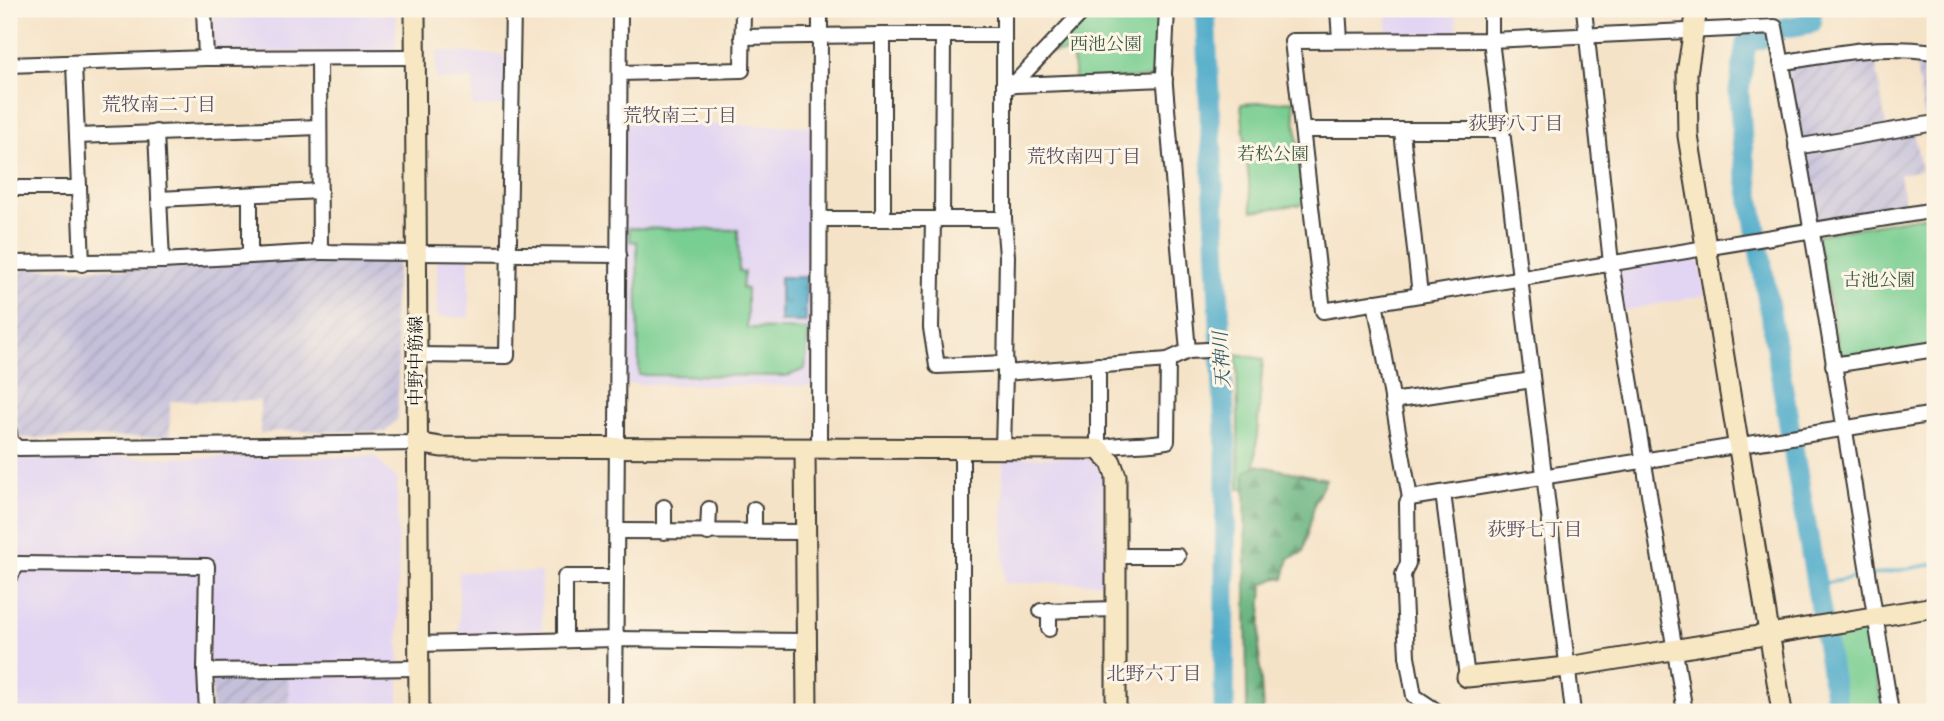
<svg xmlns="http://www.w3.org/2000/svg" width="1944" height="721" font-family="'Libre Caslon Text','Noto Serif JP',serif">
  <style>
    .built { fill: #e2d4f3 }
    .industrial { fill: url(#industrial-furrows) }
    .green { fill: #79ce92; stroke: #4a7557; stroke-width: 2 }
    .forest { fill: url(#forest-firs); stroke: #3f664c; stroke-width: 2 }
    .water { fill: url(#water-ripples); stroke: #336272; stroke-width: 2 }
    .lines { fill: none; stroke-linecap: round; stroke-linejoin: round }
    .stream { stroke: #4aa9c9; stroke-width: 3.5 }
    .river { stroke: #4aa9c9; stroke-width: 21 }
    .street-casing { stroke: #3d3a36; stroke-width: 18 }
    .secondary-casing { stroke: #3d3a36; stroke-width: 23 }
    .street { stroke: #fff; stroke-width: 14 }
    .secondary { stroke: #f8e7c3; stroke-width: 19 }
    .labels { text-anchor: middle; stroke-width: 6; stroke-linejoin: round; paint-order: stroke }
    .park-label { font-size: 18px; fill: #3d5a45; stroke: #fcf5e5 }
    .street-label { font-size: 18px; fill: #1c1c1c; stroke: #fcf5e5 }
    .neighbourhood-label { font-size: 19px; fill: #5b5066; stroke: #fcf5e5 }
    .water-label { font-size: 19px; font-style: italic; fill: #315b6a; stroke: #fcf5e5 }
  </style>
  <defs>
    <pattern id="industrial-furrows" width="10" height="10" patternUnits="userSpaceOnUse" patternTransform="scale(1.75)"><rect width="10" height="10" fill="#c5c0da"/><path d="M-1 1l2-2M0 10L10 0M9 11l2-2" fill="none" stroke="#a9a4ba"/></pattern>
    <pattern id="forest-firs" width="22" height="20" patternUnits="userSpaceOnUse" patternTransform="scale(1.75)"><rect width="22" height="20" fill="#62b17c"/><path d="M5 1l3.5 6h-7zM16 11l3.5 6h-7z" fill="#508f65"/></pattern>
    <pattern id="water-ripples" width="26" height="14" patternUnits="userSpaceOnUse" patternTransform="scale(1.75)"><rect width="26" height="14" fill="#4aa9c9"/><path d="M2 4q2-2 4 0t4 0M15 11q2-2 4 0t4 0" fill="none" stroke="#3d89a2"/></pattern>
  </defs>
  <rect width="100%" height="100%" fill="#fcf5e5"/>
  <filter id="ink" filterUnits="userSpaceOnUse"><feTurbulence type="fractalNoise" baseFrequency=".0143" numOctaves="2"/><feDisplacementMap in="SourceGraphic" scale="14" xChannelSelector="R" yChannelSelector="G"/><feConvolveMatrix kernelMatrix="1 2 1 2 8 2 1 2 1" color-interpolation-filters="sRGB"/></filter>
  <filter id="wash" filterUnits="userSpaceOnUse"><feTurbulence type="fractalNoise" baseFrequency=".00686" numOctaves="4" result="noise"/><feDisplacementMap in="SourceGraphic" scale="28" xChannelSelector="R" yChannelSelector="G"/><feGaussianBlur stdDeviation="1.57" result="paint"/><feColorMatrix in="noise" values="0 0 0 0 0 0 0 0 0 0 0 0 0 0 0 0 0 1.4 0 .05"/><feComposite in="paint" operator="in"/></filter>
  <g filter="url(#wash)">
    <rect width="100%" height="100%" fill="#f5e3c8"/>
    <!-- built -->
    <g class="built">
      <polygon points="212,9 396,9 396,49 394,52 214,53"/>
      <polygon points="1386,9 1456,9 1457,33 1387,34"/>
      <polygon points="437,51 506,55 506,106 473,107 473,80 436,80"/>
      <polygon points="622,123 815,126 815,386 624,384"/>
      <polygon points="1693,256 1699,259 1705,295 1622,311 1615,273 1620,268"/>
      <rect x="437" y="258" width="32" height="59"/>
      <polygon points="375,457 397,479 399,664 208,668 212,562 11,558 9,458"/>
      <polygon points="1088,457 1097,462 1105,472 1106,583 1004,583 1003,458"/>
      <polygon points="26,568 201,570 201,712 9,712 9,580 16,581"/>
      <polygon points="459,572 541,572 542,634 459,634"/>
      <polygon points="399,674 399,712 289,712 288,675"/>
    </g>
    <!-- industrial -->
    <g class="industrial">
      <polygon points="1874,52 1886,126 1805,140 1799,137 1788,71 1792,66"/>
      <polygon points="1914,55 1935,58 1935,118 1925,120"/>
      <polygon points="1914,131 1921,170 1900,174 1906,211 1819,225 1813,222 1803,155 1807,150"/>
      <polygon points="398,258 393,320 398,345 398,418 385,432 278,431 260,434 260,401 170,401 170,437 21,438 13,431 9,398 9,268 154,269 226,260"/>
      <polygon points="212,674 288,675 289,712 212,712"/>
    </g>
    <!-- green -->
    <g class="green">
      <polygon points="1096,9 1160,9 1161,77 1075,81 1072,52 1050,53 1087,13"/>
      <polygon points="1293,101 1305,204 1252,211 1241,104"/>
      <polygon points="1935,214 1935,346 1841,361 1817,235"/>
      <polygon points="629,228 738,230 739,271 744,272 742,288 747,289 747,328 809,330 805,369 787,376 639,375 637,242 630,241"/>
      <polygon points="1237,354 1263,359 1253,487 1239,489"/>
      <polygon points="1869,631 1883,712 1847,712 1834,636"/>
    </g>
    <!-- forest -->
    <polygon class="forest" points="1257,465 1326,479 1315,502 1303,553 1289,558 1284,579 1277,578 1263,584 1259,652 1263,712 1247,712 1245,472"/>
    <!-- water -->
    <rect class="water" x="780" y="277" width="26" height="45"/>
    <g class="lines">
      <!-- stream -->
      <g class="stream">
        <polyline points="1872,575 1935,564"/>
        <polyline points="1815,585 1864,576"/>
      </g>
      <!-- river -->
      <g class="river">
        <polyline points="1205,9 1226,452 1224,712"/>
        <polyline points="1783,28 1811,23 1811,9"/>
        <polyline points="1769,36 1746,43 1739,91 1743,154 1838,712"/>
      </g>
    </g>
  </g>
  <g filter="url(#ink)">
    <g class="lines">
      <defs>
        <g id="street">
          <polyline points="204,9 206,58"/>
          <polyline points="1167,9 1164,74 1188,351"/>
          <polyline points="1338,9 1340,40"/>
          <polyline points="1491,9 1491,40 1573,712"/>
          <polyline points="1584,9 1611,263 1685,712"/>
          <polyline points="1004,35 1004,9"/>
          <polyline points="742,37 883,35"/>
          <polyline points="319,58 320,252 619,255"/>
          <path d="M1781,63C1837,53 1878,44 1935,52"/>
          <polyline points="74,64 77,136 319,127"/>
          <polyline points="9,65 206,58 415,57"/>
          <polyline points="620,73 742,70 743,9"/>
          <polyline points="1015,85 1165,79"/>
          <polyline points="1012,86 1085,9"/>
          <polyline points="1303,130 1502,130"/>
          <polyline points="1402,132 1420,295"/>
          <polyline points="77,136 82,264"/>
          <polyline points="1796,147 1935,123"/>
          <polyline points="9,188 79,188"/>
          <polyline points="250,195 250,255"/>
          <polyline points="159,199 320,191"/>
          <polyline points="942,218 943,36"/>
          <polyline points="821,219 883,219 883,35 1004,35 1004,219"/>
          <polyline points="883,219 1004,219 1007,256 1005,373 1168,360"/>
          <polyline points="933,219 931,328 937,366 1006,363"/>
          <polyline points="162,261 320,252"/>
          <polyline points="9,263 162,261 156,132"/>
          <polyline points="1375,302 1410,498 1935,414"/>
          <polyline points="416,355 507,356 513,9"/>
          <path d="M1098,365V449C1120,442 1144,446 1167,441L1168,360L1188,351L1207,350"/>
          <polyline points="1833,365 1935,349"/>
          <polyline points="1392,401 1532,380"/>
          <polyline points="9,432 10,441 18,448 417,443"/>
          <polyline points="1003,448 1005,373"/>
          <polyline points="819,449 820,9"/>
          <polyline points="1443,493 1467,677"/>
          <polyline points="1410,498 1407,503 1408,563 1403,575 1407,656 1414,696 1438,712"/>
          <polyline points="618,531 806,532"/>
          <polyline points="664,532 664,507"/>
          <polyline points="754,532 754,509"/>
          <polyline points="708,533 709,509"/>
          <polyline points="1116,556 1178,556"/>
          <polyline points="9,577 18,564 207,566 205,671 207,712"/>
          <polyline points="1041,611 1116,609"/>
          <polyline points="1049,629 1049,610"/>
          <polyline points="565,640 565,577 615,577"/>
          <polyline points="418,644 616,639 806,641"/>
          <polyline points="205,671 418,668"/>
          <polyline points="615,712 620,9"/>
          <polyline points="962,712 962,449"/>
          <path d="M1891,712C1853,484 1818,254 1775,27L1491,40L1292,41L1323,311C1527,277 1731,243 1935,210"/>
        </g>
        <g id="secondary">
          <polyline points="415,9 419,712"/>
          <polyline points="1697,9 1687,73 1688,136 1782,712"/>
          <polyline points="417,443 441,447 1098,449 1111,462 1116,476 1116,712"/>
          <polyline points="805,449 807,712"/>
          <polyline points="1467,677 1568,667 1935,607"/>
        </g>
      </defs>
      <!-- street casing -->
      <use href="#street" class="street-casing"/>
      <!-- secondary casing -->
      <use href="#secondary" class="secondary-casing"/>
      <!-- street -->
      <use href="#street" class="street"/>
      <!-- secondary -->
      <use href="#secondary" class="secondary"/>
    </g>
  </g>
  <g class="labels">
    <!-- park labels -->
    <g class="park-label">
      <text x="1106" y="50">西池公園</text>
      <text x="1273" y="160">若松公園</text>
      <text x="1879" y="286">古池公園</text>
    </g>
    <!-- street labels -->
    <g class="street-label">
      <text transform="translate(416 361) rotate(-90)" y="6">中野中筋線</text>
    </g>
    <!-- neighbourhood labels -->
    <g class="neighbourhood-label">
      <text x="159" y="111">荒牧南二丁目</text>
      <text x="680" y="122">荒牧南三丁目</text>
      <text x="1516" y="130">荻野八丁目</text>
      <text x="1084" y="163">荒牧南四丁目</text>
      <text x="1535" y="536">荻野七丁目</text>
      <text x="1154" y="680">北野六丁目</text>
    </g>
    <!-- water labels -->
    <g class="water-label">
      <text transform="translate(1221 360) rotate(-93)" y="7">天神川</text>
    </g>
  </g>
  <!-- margin -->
  <rect width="1944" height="721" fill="none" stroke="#fcf5e5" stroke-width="35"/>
</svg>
